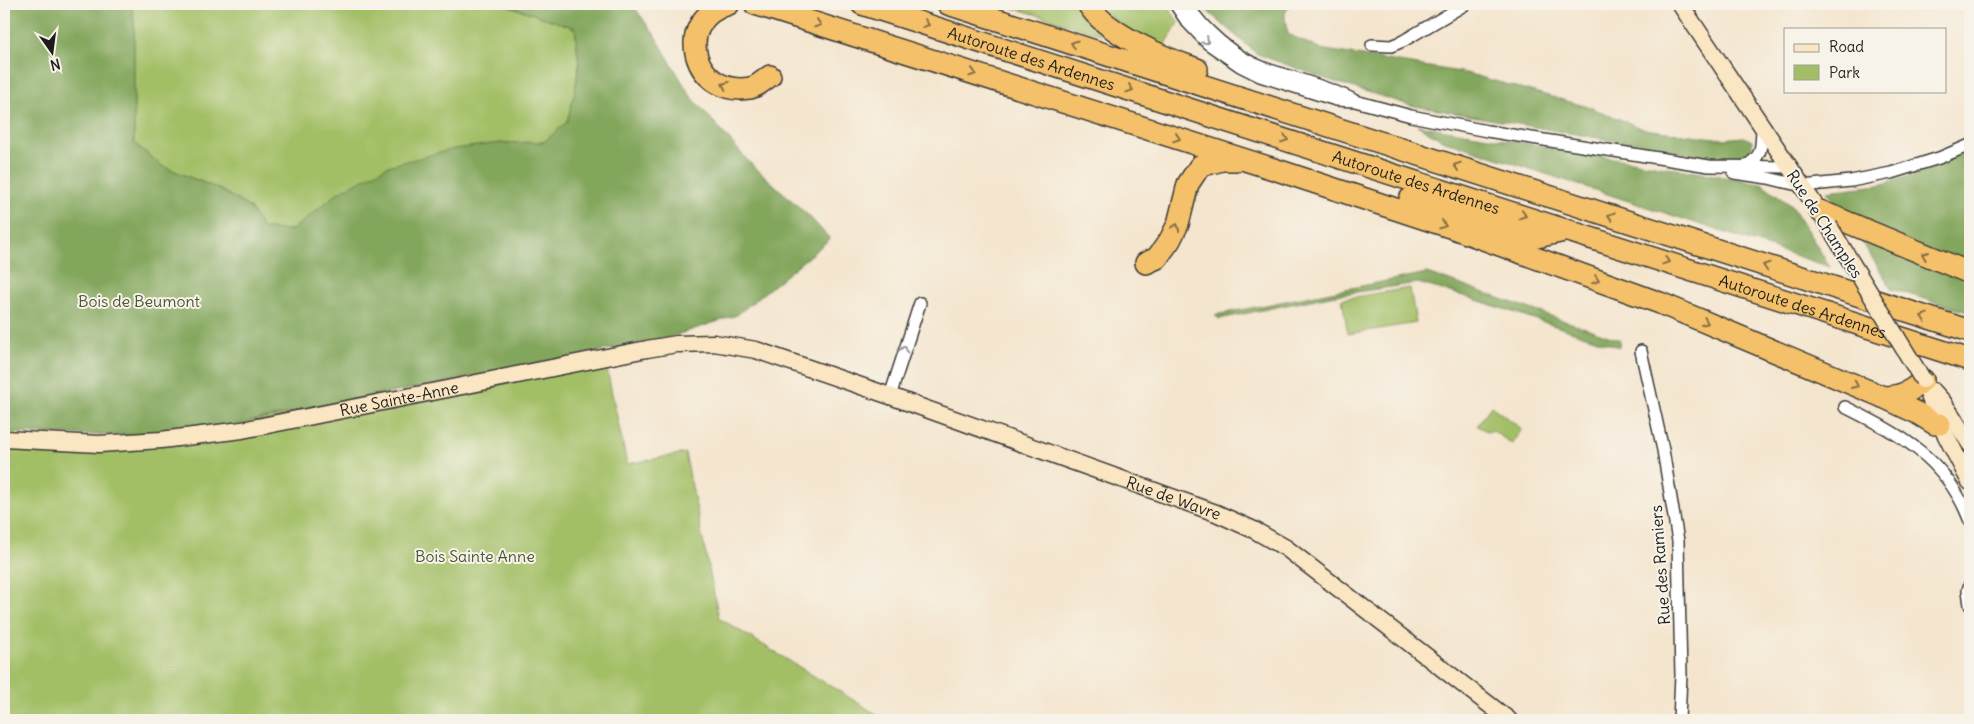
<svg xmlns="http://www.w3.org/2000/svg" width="1974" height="724" font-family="Delius,sans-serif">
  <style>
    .green { fill: #a3bf66; stroke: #606e41 }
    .forest { fill: #82a65b; stroke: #4f613c }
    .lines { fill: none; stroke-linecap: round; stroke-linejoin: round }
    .street-casing { stroke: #3c3a37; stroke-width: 14 }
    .secondary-casing { stroke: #3c3a37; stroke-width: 19 }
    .highway-casing { stroke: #3c3a37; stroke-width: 24 }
    .street { stroke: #fff; stroke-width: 11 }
    .secondary { stroke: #fbe6c3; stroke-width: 16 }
    .highway { stroke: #f4c16a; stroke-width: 21 }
    .secondary-bridge-casing { stroke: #3c3a37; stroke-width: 19; stroke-linecap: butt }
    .secondary-bridge { stroke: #fbe6c3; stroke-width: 16 }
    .oneway { stroke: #886e43 }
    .oneway2 { stroke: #999 }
    .labels { text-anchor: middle; stroke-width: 4; stroke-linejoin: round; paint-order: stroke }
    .street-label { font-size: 16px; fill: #1c1c1c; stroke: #f7f3e8 }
    .park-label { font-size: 16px; fill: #4b5536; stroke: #f7f3e8 }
  </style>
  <rect width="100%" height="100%" fill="#f7f3e8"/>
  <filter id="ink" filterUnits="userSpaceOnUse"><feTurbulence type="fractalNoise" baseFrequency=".02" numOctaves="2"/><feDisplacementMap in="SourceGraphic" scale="10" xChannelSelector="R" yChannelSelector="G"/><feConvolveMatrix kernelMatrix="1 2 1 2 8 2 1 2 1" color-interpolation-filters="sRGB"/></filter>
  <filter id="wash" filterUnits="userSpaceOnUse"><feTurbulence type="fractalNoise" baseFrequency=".0096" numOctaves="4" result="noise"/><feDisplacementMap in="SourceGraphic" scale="20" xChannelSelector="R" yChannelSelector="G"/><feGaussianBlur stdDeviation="1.12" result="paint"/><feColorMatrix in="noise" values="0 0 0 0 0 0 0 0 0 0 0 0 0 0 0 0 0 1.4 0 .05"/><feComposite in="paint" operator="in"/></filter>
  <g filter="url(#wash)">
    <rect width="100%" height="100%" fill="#f4e5ce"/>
    <!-- green -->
    <g class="green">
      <polygon points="131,4 503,4 575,28 579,64 575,91 567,122 544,142 500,143 339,192 292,230 263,229 250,208 219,189 162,166 134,143 134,21"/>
      <polygon points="1019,4 1080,4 1126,42 1014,8"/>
      <polygon points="1099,4 1166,4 1179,23 1163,48 1125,31"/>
      <polygon points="1410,288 1416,323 1348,334 1342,299"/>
      <polygon points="606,365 627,464 685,453 719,618 886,720 4,720 4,445 63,447 458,392"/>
      <polygon points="1491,406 1522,429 1512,444 1492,430 1489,432 1477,426"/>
    </g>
    <!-- forest -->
    <g class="forest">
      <polygon points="4,4 131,4 134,21 134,143 162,166 219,189 250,208 263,229 292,230 339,192 388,166 454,149 500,143 544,142 567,122 575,91 579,64 575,28 503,4 632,4 654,34 690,95 749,162 809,216 830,239 737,315 670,337 242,423 162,435 98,435 4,433"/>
      <path d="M1199,4H1292C1281,11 1286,23 1288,34L1320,49L1466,73L1592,108L1644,129L1722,139L1744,137L1752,141V155L1748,159L1735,162L1409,105L1329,80L1257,54Z"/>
      <polygon points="1417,125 1761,183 1792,206 1830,267 1442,140"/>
      <polygon points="1970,150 1970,313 1892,289 1842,211 1827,191 1879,185 1916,174"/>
      <polygon points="1427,273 1620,340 1619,347 1467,297 1418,283 1330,296 1219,319 1215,315"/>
    </g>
  </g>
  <g filter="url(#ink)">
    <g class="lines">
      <defs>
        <g id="street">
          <polyline points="1175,4 1187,22 1207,43 1240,66 1260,76 1336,100 1355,101 1411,116 1487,131 1709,166 1789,167"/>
          <path d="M1187,4C1203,30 1235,57 1264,68C1293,78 1324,85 1352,99"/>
          <polyline points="1372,45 1391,46 1403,41 1466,4"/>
          <path d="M1744,167C1763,156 1761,149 1762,128"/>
          <polyline points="1734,173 1768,178 1802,186 1851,181 1891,173 1939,158 1970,145"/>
          <polyline points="1641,351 1663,450 1678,541 1681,675 1679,720"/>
          <polyline points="890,396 920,303"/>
          <path d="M1845,407C1901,435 1946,458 1970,521"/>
          <polyline points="1970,584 1968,590 1970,605"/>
        </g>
        <g id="secondary">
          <polyline points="1680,4 1825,220"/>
          <polyline points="1923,380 1940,424 1970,482"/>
          <polyline points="1933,391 1943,402 1970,444"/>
          <path id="s1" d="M4,439L99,444L161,440L242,430L647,349L677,344L714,343L756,350L890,396L1216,513L1254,530L1286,548L1509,720"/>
        </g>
        <g id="highway">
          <path d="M729,4C670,21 695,98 750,88C757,87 764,80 770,76"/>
          <polyline points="755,4 1280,171 1450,227 1660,303 1883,397 1917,413 1935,424 1940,424"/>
          <path id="s2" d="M862,4L1970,360"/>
          <polyline points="948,4 1970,331"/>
          <path d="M1088,4C1105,33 1166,59 1197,69"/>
          <polyline points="1410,199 1537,237 1569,230"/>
          <polyline points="1820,211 1970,273"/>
          <polyline points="1146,263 1157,258 1170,240 1178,224 1188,184 1200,166 1222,160 1236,160"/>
          <path d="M1883,397C1900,397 1911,392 1923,380"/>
        </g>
      </defs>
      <!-- street casing -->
      <use href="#street" class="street-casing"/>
      <!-- secondary casing -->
      <use href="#secondary" class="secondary-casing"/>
      <!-- highway casing -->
      <use href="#highway" class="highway-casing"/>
      <!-- street -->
      <use href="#street" class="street"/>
      <!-- secondary -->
      <use href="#secondary" class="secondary"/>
      <!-- highway -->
      <use href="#highway" class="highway"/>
      <defs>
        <polyline id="secondary-bridge" points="1829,226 1923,380"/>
      </defs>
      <!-- secondary-bridge casing -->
      <use href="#secondary-bridge" class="secondary-bridge-casing"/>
      <!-- secondary-bridge -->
      <use href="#secondary-bridge" class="secondary-bridge"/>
    </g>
    <!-- one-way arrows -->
    <defs><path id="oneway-chevron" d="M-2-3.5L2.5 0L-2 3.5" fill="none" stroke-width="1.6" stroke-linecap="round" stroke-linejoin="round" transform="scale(1.25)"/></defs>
    <g class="oneway">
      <use href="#oneway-chevron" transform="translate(818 24) rotate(18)"/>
      <use href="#oneway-chevron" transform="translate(926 24) rotate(18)"/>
      <use href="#oneway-chevron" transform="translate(1074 44) rotate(-162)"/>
      <use href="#oneway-chevron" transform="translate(973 73) rotate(18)"/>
      <use href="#oneway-chevron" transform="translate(725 85) rotate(-155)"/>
      <use href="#oneway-chevron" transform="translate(1130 89) rotate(18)"/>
      <use href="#oneway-chevron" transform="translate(1177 138) rotate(18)"/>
      <use href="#oneway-chevron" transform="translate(1285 139) rotate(18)"/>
      <use href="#oneway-chevron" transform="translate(1457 166) rotate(-162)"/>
      <use href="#oneway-chevron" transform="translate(1523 215) rotate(18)"/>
      <use href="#oneway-chevron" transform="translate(1611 216) rotate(-162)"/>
      <use href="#oneway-chevron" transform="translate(1443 225) rotate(18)"/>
      <use href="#oneway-chevron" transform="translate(1176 227) rotate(-68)"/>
      <use href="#oneway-chevron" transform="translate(1925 255) rotate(-157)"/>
      <use href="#oneway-chevron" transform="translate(1666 261) rotate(18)"/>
      <use href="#oneway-chevron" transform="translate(1766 266) rotate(-162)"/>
      <use href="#oneway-chevron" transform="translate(1596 280) rotate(20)"/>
      <use href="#oneway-chevron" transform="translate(1924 317) rotate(-162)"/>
      <use href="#oneway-chevron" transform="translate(1705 322) rotate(23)"/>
      <use href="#oneway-chevron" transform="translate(1855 385) rotate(23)"/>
    </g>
    <g class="oneway2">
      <use href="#oneway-chevron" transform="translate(1206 41) rotate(43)"/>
      <use href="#oneway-chevron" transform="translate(904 349) rotate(-73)"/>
    </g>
  </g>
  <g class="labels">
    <!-- street labels -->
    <g class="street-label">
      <text dy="6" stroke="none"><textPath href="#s2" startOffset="178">Autoroute des Ardennes</textPath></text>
      <text dy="6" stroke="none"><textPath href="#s2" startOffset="582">Autoroute des Ardennes</textPath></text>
      <text transform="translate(1825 224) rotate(57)" y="6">Rue de Champles</text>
      <text dy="6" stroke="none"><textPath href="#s2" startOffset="988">Autoroute des Ardennes</textPath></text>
      <text dy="6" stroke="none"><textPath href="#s1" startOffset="399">Rue Sainte-Anne</textPath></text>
      <text dy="6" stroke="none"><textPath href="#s1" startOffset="1205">Rue de Wavre</textPath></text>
      <text transform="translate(1660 565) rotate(-94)" y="6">Rue des Ramiers</text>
    </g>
    <!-- park labels -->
    <g class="park-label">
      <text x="139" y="307">Bois de Beumont</text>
      <text x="475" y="562">Bois Sainte Anne</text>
    </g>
  </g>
  <!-- margin -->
  <rect width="1974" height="724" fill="none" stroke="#f7f3e8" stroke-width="20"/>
  <!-- legend -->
  <rect x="1784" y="28" width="162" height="65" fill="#f7f3e8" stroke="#9f9d96"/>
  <rect x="1794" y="44" width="25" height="8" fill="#fbe6c3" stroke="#9f9d96"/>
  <text x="1829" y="52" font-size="15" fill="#1c1c1c">Road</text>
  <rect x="1794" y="65" width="25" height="15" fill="#a3bf66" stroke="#9f9d96"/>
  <text x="1829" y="78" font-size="15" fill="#1c1c1c">Park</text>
  <!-- north arrow -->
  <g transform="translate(52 52) rotate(166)" stroke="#f7f3e8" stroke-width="4" paint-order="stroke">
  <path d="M0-4L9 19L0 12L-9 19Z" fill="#1c1c1c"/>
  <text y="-8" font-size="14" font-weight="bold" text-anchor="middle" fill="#1c1c1c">N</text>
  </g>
</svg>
